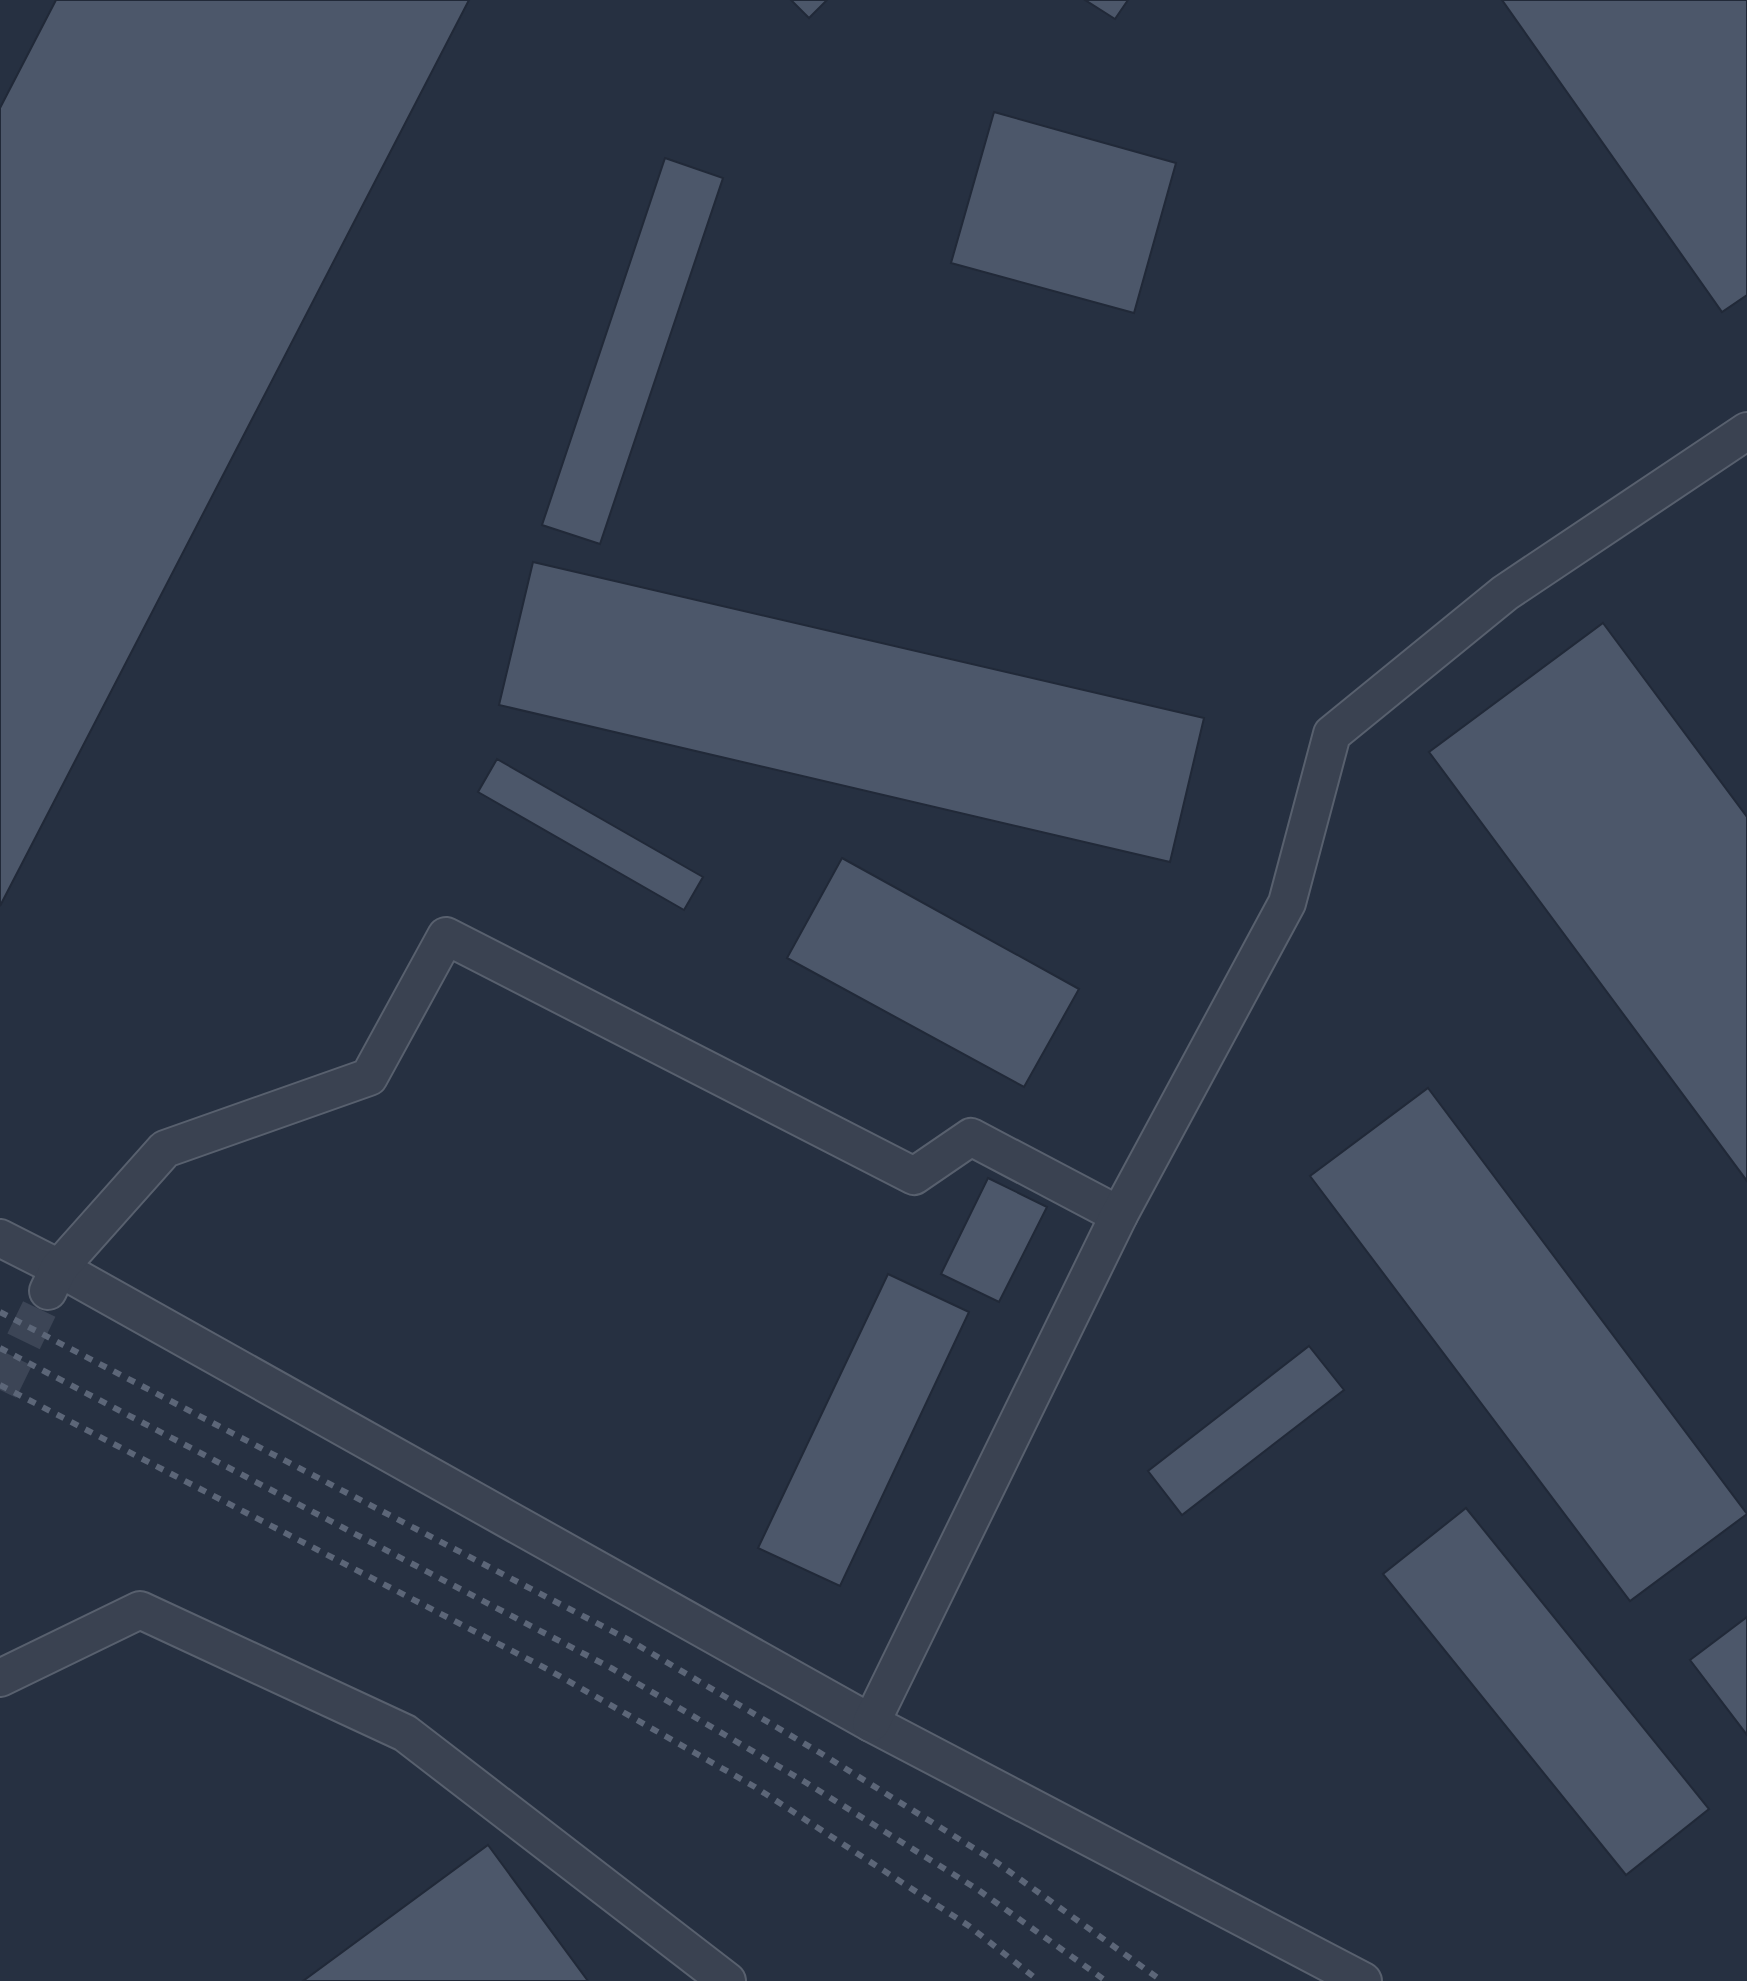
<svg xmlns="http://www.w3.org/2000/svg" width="1747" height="1981" font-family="'DM Sans',sans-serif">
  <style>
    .building { fill: #4c576a; stroke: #212938; stroke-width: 2 }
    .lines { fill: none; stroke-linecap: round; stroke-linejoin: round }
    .minor-tunnel { stroke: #3c4556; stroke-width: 36; stroke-dasharray: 36 18; stroke-linecap: butt }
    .minor-casing { stroke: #58606e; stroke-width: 40 }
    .minor { stroke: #3a4251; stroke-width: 36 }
    .rail { stroke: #5c6678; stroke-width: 6; stroke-dasharray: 8 8; stroke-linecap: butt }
  </style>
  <rect width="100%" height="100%" fill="#263041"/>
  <!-- building -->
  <g class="building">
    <polygon points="56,0 469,0 0,906 0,108"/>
    <polygon points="791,0 827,0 809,18"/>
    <polygon points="1085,0 1128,0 1115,19"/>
    <polygon points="1502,0 1747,0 1747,295 1722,312"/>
    <polygon points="994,112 1176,163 1134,313 951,263"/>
    <polygon points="665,158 723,178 600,544 542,525"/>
    <polygon points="533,562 1204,718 1170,862 499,705"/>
    <polygon points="1603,623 1747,817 1747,1181 1429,752"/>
    <polygon points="497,759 703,877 684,910 478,792"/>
    <polygon points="842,858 1079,989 1024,1087 787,958"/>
    <polygon points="1428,1088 1747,1514 1630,1601 1310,1176"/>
    <polygon points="988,1178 1047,1207 999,1302 941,1274"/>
    <polygon points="888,1274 969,1312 840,1586 758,1548"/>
    <polygon points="1309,1346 1344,1390 1182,1515 1148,1471"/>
    <polygon points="1466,1508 1709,1809 1626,1875 1383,1574"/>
    <polygon points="1747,1617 1747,1735 1690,1660"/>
    <polygon points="488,1845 588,1981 303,1981"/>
  </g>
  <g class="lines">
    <!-- minor-tunnel -->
    <polyline class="minor-tunnel" points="0,1390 48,1291"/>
    <defs>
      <g id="minor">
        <polyline points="0,1238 59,1268 871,1723 1363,1981"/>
        <polyline points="48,1291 59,1268 165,1149 369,1077 446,936 914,1176 971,1137 1119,1215"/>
        <polyline points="0,1678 140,1610 405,1733 727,1981"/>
        <polyline points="871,1723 1119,1215 1287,903 1332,734 1505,593 1747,431"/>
      </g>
    </defs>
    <!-- minor casing -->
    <use href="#minor" class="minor-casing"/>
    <!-- minor -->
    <use href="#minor" class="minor"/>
    <!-- rail -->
    <g class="rail">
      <polyline points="0,1312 629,1640 822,1754 996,1862 1162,1981"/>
      <polyline points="0,1348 613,1669 805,1782 977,1889 1106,1981"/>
      <polyline points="0,1385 547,1669 755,1787 969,1926 1039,1981"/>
    </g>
  </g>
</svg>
